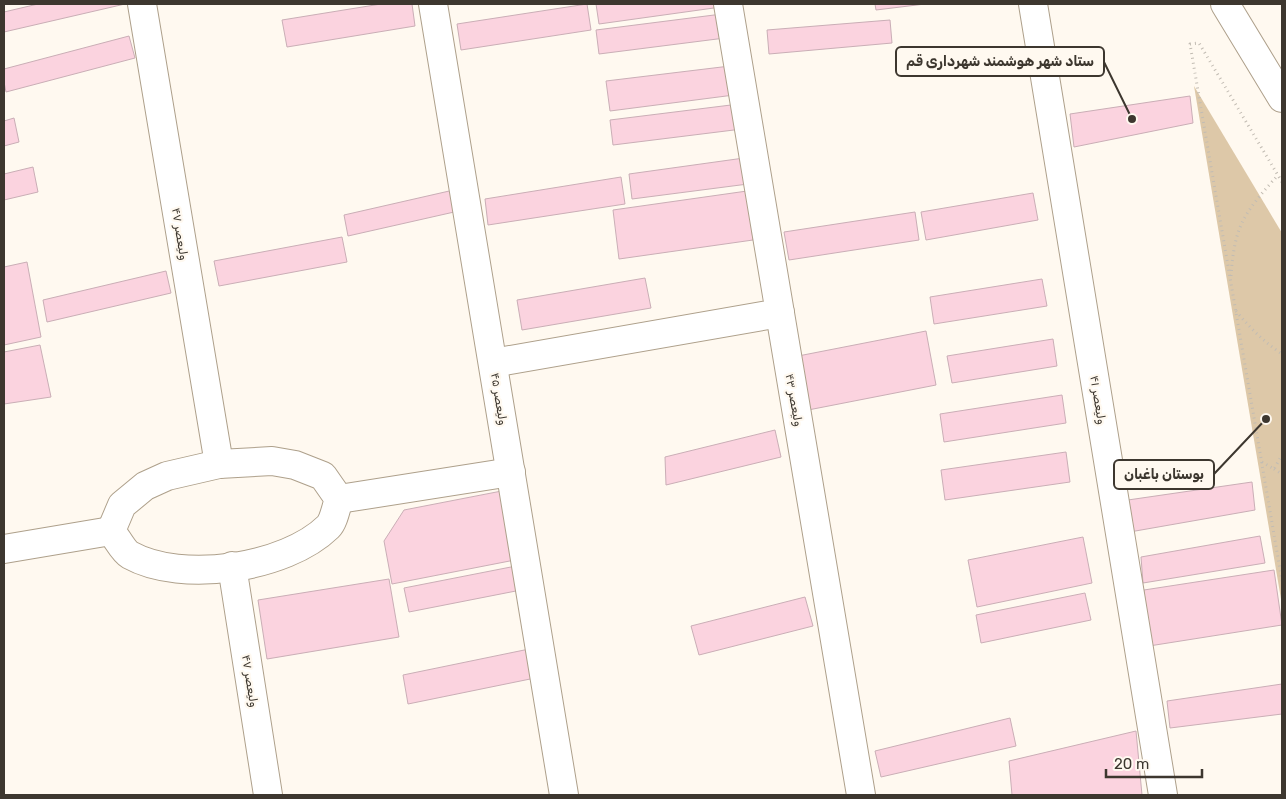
<svg xmlns="http://www.w3.org/2000/svg" width="1286" height="799" font-family="Rubik,Cairo,sans-serif">
  <style>
    .green { fill: #ddc8a8 }
    .building { fill: #fbd3df; stroke: #caaeb6 }
    .lines { fill: none; stroke-linecap: round; stroke-linejoin: round }
    .street-casing { stroke: #aea08b; stroke-width: 30 }
    .path { stroke: #c2bcb3; stroke-width: 3; stroke-dasharray: 1 4; stroke-linecap: butt }
    .street { stroke: #fff; stroke-width: 28 }
    .labels { text-anchor: middle; stroke-width: 4.5; stroke-linejoin: round; paint-order: stroke }
    .street-label { font-size: 12px; fill: #3d372f; stroke: #fff9f0 }
    .leader { fill: none; stroke: #3d372f; stroke-width: 2 }
    .callout-dot { fill: #3d372f; stroke: #fff9f0; stroke-width: 2 }
    .callout { fill: #fff9f0; stroke: #3d372f; stroke-width: 2 }
    .callout-label { font-size: 14px; text-anchor: middle; font-weight: bold; fill: #3d372f }
  </style>
  <rect width="100%" height="100%" fill="#fff9f0"/>
  <!-- green -->
  <polygon class="green" points="1194,86 1282,233 1282,605"/>
  <!-- building -->
  <g class="building">
    <polygon points="38,4 125,4 4,32 4,12"/>
    <polygon points="381,4 412,4 415,26 287,47 282,20"/>
    <polygon points="587,4 591,30 461,50 457,24"/>
    <polygon points="596,4 721,4 721,7 599,24"/>
    <polygon points="875,4 925,4 876,10"/>
    <polygon points="722,14 725,38 599,54 596,30"/>
    <polygon points="890,20 892,43 769,54 767,30"/>
    <polygon points="129,36 135,58 6,92 4,82 4,69"/>
    <polygon points="730,66 734,95 610,111 606,81"/>
    <polygon points="1190,96 1193,123 1074,147 1070,114"/>
    <polygon points="739,104 742,129 613,145 610,120"/>
    <polygon points="14,118 19,142 4,146 4,121"/>
    <polygon points="744,158 748,184 632,199 629,174"/>
    <polygon points="33,167 38,192 4,200 4,174"/>
    <polygon points="621,177 625,204 488,225 485,199"/>
    <polygon points="458,189 463,210 348,236 344,215"/>
    <polygon points="747,191 753,240 619,259 613,210"/>
    <polygon points="1033,193 1038,220 926,240 921,212"/>
    <polygon points="915,212 919,240 789,260 784,232"/>
    <polygon points="342,237 347,262 219,286 214,261"/>
    <polygon points="27,262 41,337 4,345 4,267"/>
    <polygon points="166,271 171,293 47,322 43,300"/>
    <polygon points="645,278 651,308 522,330 517,300"/>
    <polygon points="1042,279 1047,306 934,324 930,297"/>
    <polygon points="926,331 936,385 803,411 793,357"/>
    <polygon points="1053,339 1057,366 952,383 947,356"/>
    <polygon points="40,345 51,397 4,404 4,352"/>
    <polygon points="1062,395 1066,423 944,442 940,414"/>
    <polygon points="775,430 781,457 666,485 665,457"/>
    <polygon points="1066,452 1070,482 945,500 941,470"/>
    <polygon points="1252,482 1255,510 1124,533 1121,501"/>
    <polygon points="512,489 520,559 392,584 384,541 404,510"/>
    <polygon points="1260,536 1265,563 1143,583 1141,557"/>
    <polygon points="1083,537 1092,583 977,607 968,560"/>
    <polygon points="516,566 521,590 409,612 404,588"/>
    <polygon points="1274,570 1282,625 1149,646 1144,590"/>
    <polygon points="389,579 399,637 267,659 258,600"/>
    <polygon points="1085,593 1091,620 981,643 976,615"/>
    <polygon points="805,597 813,626 699,655 691,626"/>
    <polygon points="534,648 540,677 408,704 403,675"/>
    <polygon points="1282,684 1282,714 1170,728 1167,701"/>
    <polygon points="1010,718 1016,746 881,777 875,751"/>
    <polygon points="1136,731 1142,795 1012,795 1009,761"/>
  </g>
  <g class="lines">
    <defs>
      <g id="street">
        <polyline points="142,4 219,464"/>
        <polyline points="433,4 564,795"/>
        <polyline points="728,4 861,795"/>
        <polyline points="1033,4 1163,795"/>
        <polyline points="1225,4 1282,98"/>
        <polyline points="493,363 780,313"/>
        <path d="M272,461L295,465L323,476L339,499C336,507 334,521 328,527C286,568 182,584 130,555C123,551 117,538 111,531L122,505L145,486L167,476L219,464Z"/>
        <polyline points="339,499 511,472"/>
        <polyline points="4,549 111,531"/>
        <polyline points="232,566 268,795"/>
      </g>
    </defs>
    <!-- street casing -->
    <use href="#street" class="street-casing"/>
    <!-- path -->
    <g class="path">
      <polyline points="1282,182 1199,43 1190,44 1282,581"/>
      <path d="M1231,276C1232,260 1234,244 1239,230C1246,210 1264,191 1278,175"/>
      <path d="M1236,311C1250,328 1264,342 1282,354"/>
      <polyline points="1262,462 1274,469 1282,455"/>
      <polyline points="1274,469 1282,474"/>
    </g>
    <!-- street -->
    <use href="#street" class="street"/>
  </g>
  <g class="labels">
    <!-- street labels -->
    <g class="street-label">
      <text transform="translate(180 234) rotate(81)" y="4">ولیعصر ۴۷</text>
      <text transform="translate(499 399) rotate(81)" y="4">ولیعصر ۴۵</text>
      <text transform="translate(794 400) rotate(80)" y="4">ولیعصر ۴۳</text>
      <text transform="translate(1098 400) rotate(81)" y="4">ولیعصر ۴۱</text>
      <text transform="translate(250 681) rotate(81)" y="4">ولیعصر ۴۷</text>
    </g>
  </g>
  <!-- callouts -->
  <path class="leader" d="M1132 119L1104 62M1266 419L1214 474"/>
  <g class="callout-dot">
    <circle cx="1132" cy="119" r="5"/>
    <circle cx="1266" cy="419" r="5"/>
  </g>
  <g class="callout">
    <rect x="896" y="47" width="208" height="29" rx="5"/>
    <rect x="1114" y="460" width="100" height="29" rx="5"/>
  </g>
  <g class="callout-label">
    <text x="1000" y="66">ستاد شهر هوشمند شهرداری قم</text>
    <text x="1164" y="479">بوستان باغبان</text>
  </g>
  <!-- border -->
  <rect width="1286" height="799" fill="none" stroke="#3d372f" stroke-width="10"/>
  <!-- scale -->
  <path d="M1106 769v8h96v-8" fill="none" stroke="#3d372f" stroke-width="2.5"/>
  <text x="1114" y="769" font-size="15" fill="#3d372f" stroke="#fff9f0" stroke-width="4" paint-order="stroke">20 m</text>
</svg>
